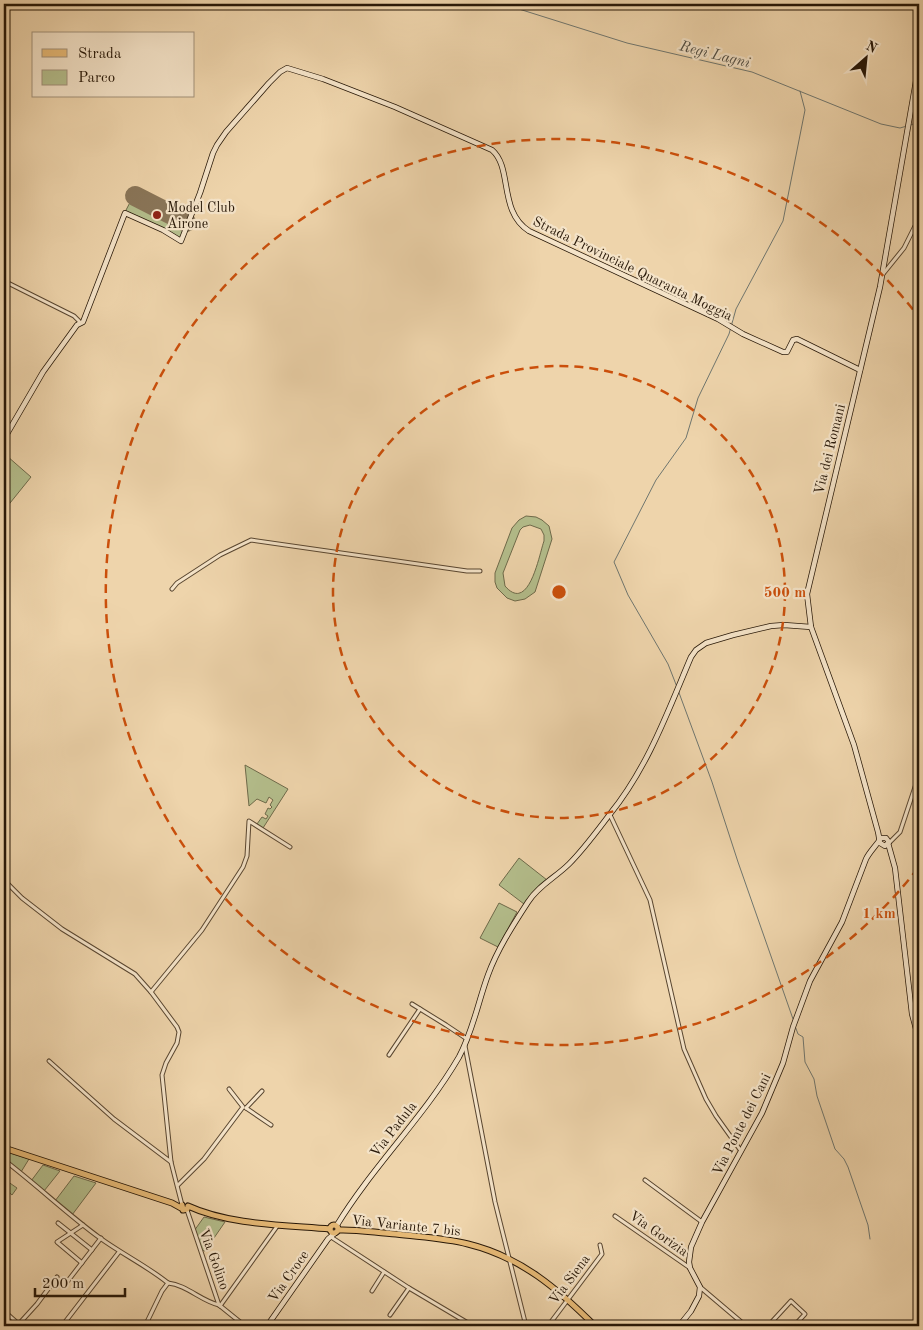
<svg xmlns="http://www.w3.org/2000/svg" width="923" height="1330" font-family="'Old Standard TT',serif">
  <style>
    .green { fill: #b4be8c; stroke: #6e6a4a; fill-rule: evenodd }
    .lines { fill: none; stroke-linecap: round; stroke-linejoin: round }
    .stream { stroke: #6f766f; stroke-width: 1 }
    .runway { stroke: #8a7659; stroke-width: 20 }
    .street-casing { stroke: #594630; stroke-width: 5 }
    .secondary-casing { stroke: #271707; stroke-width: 6 }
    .primary-casing { stroke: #271707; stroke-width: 7 }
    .street { stroke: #f4e3c8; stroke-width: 3 }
    .secondary { stroke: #f4e3c8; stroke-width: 4.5 }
    .primary { stroke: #e7ba76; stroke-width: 5 }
    .ring { fill: none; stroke: #cb4f0b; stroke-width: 2.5; stroke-dasharray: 9 6 }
    .poi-dot { fill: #8f2418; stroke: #f4e3c8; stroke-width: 2 }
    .labels { text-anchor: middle; stroke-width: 4.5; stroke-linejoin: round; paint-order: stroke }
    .poi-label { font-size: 14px; fill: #271707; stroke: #f4e3c8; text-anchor: start }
    .street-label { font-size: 14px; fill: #271707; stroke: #f4e3c8 }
    .water-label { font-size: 15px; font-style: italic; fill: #514e44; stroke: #f4e3c8 }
    .centre { fill: #cb4f0b; stroke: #f4e3c8; stroke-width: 2.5 }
    .ring-label { font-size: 15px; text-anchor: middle; font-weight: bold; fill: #cb4f0b; stroke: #f4e3c8; stroke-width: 4.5; stroke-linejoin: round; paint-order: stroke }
  </style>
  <rect width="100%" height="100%" fill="#eed4ab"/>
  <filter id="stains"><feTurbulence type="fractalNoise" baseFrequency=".004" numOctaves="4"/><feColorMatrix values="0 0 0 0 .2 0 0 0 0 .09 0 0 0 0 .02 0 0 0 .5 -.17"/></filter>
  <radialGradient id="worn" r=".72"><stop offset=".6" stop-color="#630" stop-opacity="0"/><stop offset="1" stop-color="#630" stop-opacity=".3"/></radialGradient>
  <!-- green -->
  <g class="green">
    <polygon points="136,191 189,218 180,238 125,212"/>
    <polygon points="7,456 31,477 6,508 4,506 4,461"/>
    <path d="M526,516L536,517L542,520L549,526L552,539L535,592L525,599L515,601L507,598L497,588L495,582V573L512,528L519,520ZM530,525L541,529L544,535V541C539,555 529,614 505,586L503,573L520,530L523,527Z"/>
    <polygon points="245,765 288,789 263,828 257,824 262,817 266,819 268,816 265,814 268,808 270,809 272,807 270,805 273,800 269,797 266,803 257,799 249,806"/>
    <polygon points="519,858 547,880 524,904 499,885"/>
    <polygon points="499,903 517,912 498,947 480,938"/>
    <polygon points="4,1151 29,1159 21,1172 4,1159"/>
    <polygon points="43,1165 60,1171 44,1191 31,1181"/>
    <polygon points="74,1176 96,1183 72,1215 55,1201"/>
    <polygon points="4,1179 17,1188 12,1195 4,1188"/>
    <polygon points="204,1217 225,1222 205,1251 201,1250 194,1231"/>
  </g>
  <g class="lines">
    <!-- stream -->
    <g class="stream">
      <polyline points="503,4 627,43 752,72 881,124 900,128 907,126"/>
      <polyline points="911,125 919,121"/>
      <polyline points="677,687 668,664 628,595 614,562 656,480 686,438 698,398 729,334 736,309 783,221 805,110 800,91"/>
      <polyline points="678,690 712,782 738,862 793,1019"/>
      <polyline points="795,1026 798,1034 803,1037 805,1062 814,1079 817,1096 835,1149 844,1159 848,1167 868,1225 870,1239"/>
    </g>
    <!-- runway -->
    <polyline class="runway" points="135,196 186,222"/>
    <defs>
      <g id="street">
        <polyline points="883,274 904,248 919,218"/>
        <polyline points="4,281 74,316 79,321 79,323"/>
        <polyline points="172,589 177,583 220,555 251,540 467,571 480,571"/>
        <polyline points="610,815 650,900 684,1049 706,1099 716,1116 741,1151"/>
        <polyline points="889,843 900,832 919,775"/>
        <polyline points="4,880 22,898 62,929 135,974 151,992 177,1027 179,1032 177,1043 166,1063 162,1075 171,1162 182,1205"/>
        <polyline points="151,992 202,930 243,867 247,856 249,821 290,847"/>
        <polyline points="412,1004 446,1025 467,1039"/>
        <polyline points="465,1046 495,1202 526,1326"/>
        <polyline points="389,1055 420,1009"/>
        <polyline points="49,1061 114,1119 171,1162"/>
        <polyline points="246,1108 271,1125"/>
        <polyline points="246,1108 262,1091"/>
        <path d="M4,1160C37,1185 67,1214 100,1238C122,1254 147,1266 168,1283"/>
        <polyline points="645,1180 702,1222"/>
        <polyline points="178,1185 204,1159 243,1107 229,1089"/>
        <polyline points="187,1210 219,1305 245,1326"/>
        <polyline points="615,1216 690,1268"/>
        <polyline points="58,1223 92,1250"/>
        <polyline points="331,1237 409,1288 473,1326"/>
        <polyline points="82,1263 57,1242 83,1225"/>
        <polyline points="67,1282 101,1238"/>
        <polyline points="700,1287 746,1326"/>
        <polyline points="372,1291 384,1272"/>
        <polyline points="220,1306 278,1225"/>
        <polyline points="4,1311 21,1326"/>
        <polyline points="390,1315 409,1288"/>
        <polyline points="17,1326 37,1304 57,1277"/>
        <polyline points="62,1326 119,1252"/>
        <path d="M145,1326L162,1291L168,1283C187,1285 201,1301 219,1305"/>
        <polyline points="548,1326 602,1254 600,1245"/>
        <polyline points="768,1326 791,1301 805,1314 794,1326"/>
      </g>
      <g id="secondary">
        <path d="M4,439L43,372L77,325L83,322L125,213L163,230L181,241L200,193L213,153L217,145L226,132L269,83L280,72L287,68L323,79L395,107L492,150C513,168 498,211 529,231L718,319L743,334L783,352H787L793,340L797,339L860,370"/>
        <polyline points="888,843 895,868 912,1014 919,1040"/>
        <path d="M337,1225C373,1166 424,1117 459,1057C473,1031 478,1002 488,975C497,950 513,925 528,902C538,886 556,877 569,864C584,849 597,831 610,814C648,767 668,711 691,657L696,650L706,643L733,635L771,626L784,625L811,627"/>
        <polyline points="267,1326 328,1239 335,1233"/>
        <path d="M679,1326L691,1311L699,1296L700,1287L690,1268L689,1262L691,1247L702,1222L762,1113L783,1063L793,1027L810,981L842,922L866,859C870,851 876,846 881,838H886L889,842L885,846L880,843C879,839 879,836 878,832L854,745L811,627L807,594L880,287L919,64"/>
      </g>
      <g id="primary">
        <polyline points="4,1148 172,1203 181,1208"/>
        <polyline points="182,1205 183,1210 187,1209"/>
        <path d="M188,1206C229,1225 285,1225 330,1229"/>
        <circle cx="334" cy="1229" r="4"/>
        <path d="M338,1230C357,1229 377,1233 396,1234C420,1237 445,1238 468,1244C521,1257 558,1289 595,1326"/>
      </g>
    </defs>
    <!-- street casing -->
    <use href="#street" class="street-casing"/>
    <!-- secondary casing -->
    <use href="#secondary" class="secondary-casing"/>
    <!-- primary casing -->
    <use href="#primary" class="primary-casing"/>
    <!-- street -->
    <use href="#street" class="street"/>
    <!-- secondary -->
    <use href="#secondary" class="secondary"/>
    <!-- primary -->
    <use href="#primary" class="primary"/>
  </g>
  <!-- distance rings -->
  <g class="ring">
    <circle cx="559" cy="592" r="226"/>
    <path d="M918 868A453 453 0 1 1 918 316"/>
  </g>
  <!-- markers -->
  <circle class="poi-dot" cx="157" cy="215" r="5"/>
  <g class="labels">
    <!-- poi labels -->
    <g class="poi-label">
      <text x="167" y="212">Model Club<tspan x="167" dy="16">Airone</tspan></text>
    </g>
    <!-- street labels -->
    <g class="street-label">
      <text transform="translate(633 268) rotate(26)" y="5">Strada Provinciale Quaranta Moggia</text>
      <text transform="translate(829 449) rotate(-76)" y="5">Via dei Romani</text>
      <text transform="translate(741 1124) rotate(-63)" y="5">Via Ponte dei Cani</text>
      <text transform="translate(393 1129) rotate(-52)" y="5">Via Padula</text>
      <text transform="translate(406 1225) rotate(6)" y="5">Via Variante 7 bis</text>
      <text transform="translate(659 1233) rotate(35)" y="5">Via Gorizia</text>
      <text transform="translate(215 1259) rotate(70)" y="5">Via Golino</text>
      <text transform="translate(288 1276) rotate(-55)" y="5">Via Croce</text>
      <text transform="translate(569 1279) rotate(-53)" y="5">Via Siena</text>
    </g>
    <!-- water labels -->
    <g class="water-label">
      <text transform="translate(715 54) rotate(14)" y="5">Regi Lagni</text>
    </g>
  </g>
  <circle cx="559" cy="592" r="8" class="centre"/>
  <g class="ring-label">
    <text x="785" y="597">500 m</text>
    <text x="879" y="918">1 km</text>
  </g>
  <!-- margin -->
  <rect width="923" height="1330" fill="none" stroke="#eed4ab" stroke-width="20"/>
  <rect x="5" y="5" width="913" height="1320" fill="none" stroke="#271707" stroke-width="2.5"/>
  <rect x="10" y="10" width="903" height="1310" fill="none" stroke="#271707"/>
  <!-- legend -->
  <rect x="32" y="32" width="162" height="65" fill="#f4e3c8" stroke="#a2917b"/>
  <rect x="42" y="49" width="25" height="8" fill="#e7ba76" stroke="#a2917b"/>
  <text x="78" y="58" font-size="15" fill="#271707">Strada</text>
  <rect x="42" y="70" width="25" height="15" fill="#b4be8c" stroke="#a2917b"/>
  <text x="78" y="82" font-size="15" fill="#271707">Parco</text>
  <!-- north arrow -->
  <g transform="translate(866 58) rotate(27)" stroke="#f4e3c8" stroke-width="4" paint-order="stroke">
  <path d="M0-4L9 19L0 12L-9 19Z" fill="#271707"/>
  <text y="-8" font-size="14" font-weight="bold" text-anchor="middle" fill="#271707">N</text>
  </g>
  <!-- scale -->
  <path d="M35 1288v8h90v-8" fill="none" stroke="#271707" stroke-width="2.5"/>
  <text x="42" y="1288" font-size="15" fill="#271707" stroke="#f4e3c8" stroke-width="4" paint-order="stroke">200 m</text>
  <rect width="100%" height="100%" filter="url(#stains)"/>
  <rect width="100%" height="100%" fill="url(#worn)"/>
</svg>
